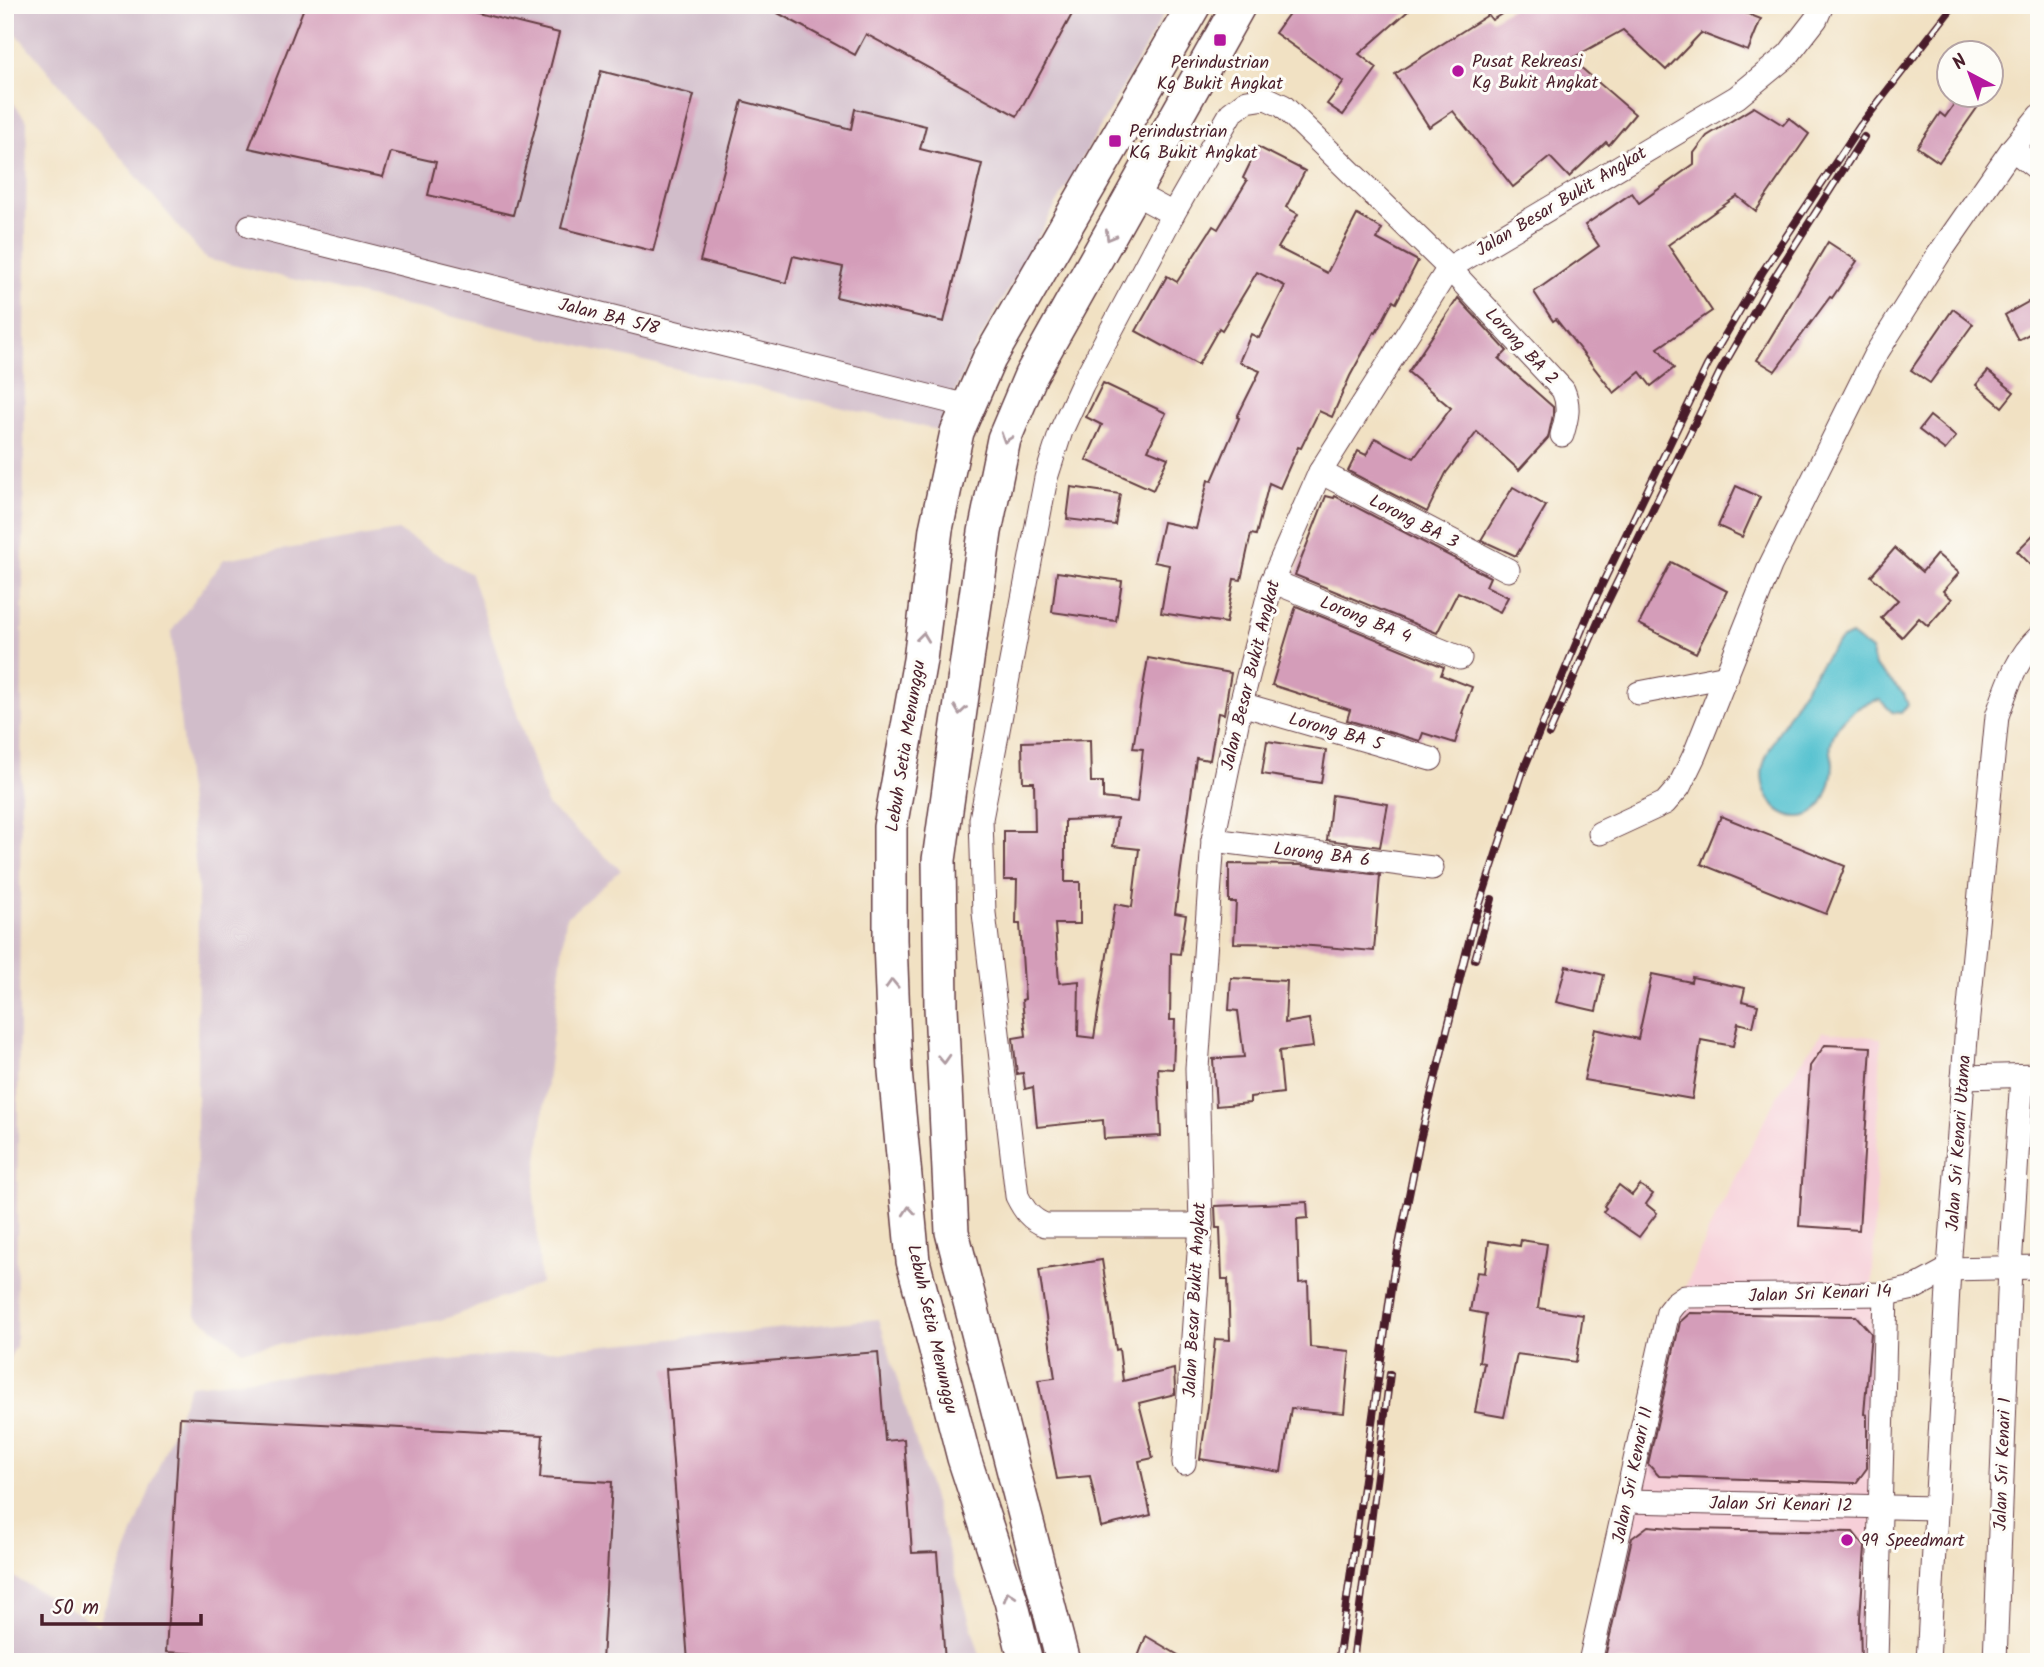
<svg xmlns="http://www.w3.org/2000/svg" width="2044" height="1667" font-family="Kalam,sans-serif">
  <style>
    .built { fill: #f6cfd8 }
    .industrial { fill: #d1bdca }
    .water { fill: #56c2d0; stroke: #50707e; stroke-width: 2 }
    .building { fill: #d49db9; fill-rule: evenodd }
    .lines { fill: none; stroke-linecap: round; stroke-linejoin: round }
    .street-casing { stroke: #633c42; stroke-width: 25 }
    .secondary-casing { stroke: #633c42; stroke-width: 36 }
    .street { stroke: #fff; stroke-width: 23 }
    .secondary { stroke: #fff; stroke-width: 33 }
    .rail-casing { stroke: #4a1f2b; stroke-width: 8 }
    .rail { stroke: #fdfcf7; stroke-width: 5; stroke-dasharray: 16; stroke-linecap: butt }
    .oneway { stroke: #ae9aa0 }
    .poi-dot { fill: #b5179e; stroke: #fdfcf7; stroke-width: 2.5 }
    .labels { text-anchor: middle; stroke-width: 6; stroke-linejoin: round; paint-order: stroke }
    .poi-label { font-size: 18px; fill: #4a1f2b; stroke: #fdfcf7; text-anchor: start }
    .street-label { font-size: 18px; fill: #4a1f2b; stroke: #fdfcf7 }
  </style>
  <rect width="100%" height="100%" fill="#fdfcf7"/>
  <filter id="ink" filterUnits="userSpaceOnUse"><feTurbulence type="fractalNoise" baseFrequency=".0143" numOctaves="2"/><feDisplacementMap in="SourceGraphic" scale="14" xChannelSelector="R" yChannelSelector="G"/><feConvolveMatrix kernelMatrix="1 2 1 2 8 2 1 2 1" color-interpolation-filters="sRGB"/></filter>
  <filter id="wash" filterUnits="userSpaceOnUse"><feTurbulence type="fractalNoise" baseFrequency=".00686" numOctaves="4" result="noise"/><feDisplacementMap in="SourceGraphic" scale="28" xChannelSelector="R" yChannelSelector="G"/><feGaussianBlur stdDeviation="1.57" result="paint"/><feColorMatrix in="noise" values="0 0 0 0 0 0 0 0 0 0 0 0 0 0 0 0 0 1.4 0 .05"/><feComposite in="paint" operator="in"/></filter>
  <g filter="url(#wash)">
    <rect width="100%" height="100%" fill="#f1e1c3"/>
    <!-- built -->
    <polygon class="built" points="1823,1031 1881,1038 1872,1301 1873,1499 1868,1662 1599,1662 1675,1313 1707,1234 1777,1096"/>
    <!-- industrial -->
    <g class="industrial">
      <polygon points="5,5 1169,5 973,352 938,430 206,259 5,20"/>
      <polygon points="5,92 27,121 16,1346 5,1367"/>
      <polygon points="398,531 471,574 547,805 621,870 566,918 534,1195 541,1283 442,1320 242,1350 196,1315 198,889 171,632 224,559"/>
      <polygon points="879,1319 982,1662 5,1662 5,1572 98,1625 190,1385"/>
    </g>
    <!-- water -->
    <path class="water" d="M1851,635L1871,650L1875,666L1904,694L1908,705L1901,713L1892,712L1880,700C1859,702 1835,723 1831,743C1829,750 1833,758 1833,765C1832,784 1823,818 1798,817C1773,816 1759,789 1763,767C1767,746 1824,653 1841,640C1842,639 1849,636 1851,635Z"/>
    <g id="blocks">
      <!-- building -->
      <g class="building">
        <polygon points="305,5 445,5 559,33 513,215 428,195 436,162 391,152 383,177 249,148"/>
        <polygon points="763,5 1077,5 1017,116 866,34 855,55"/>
        <polygon points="1295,5 1415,5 1359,54 1377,68 1343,115 1327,104 1344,82 1275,33"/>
        <polygon points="1516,5 1725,5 1761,19 1748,51 1701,33 1666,70 1623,30 1571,59 1635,114 1609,145 1606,142 1569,177 1550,157 1513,187 1453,111 1429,127 1395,74 1488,15 1492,20"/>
        <polygon points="601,71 694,95 653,251 561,228"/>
        <polygon points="1960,96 1977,108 1939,162 1917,147 1940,113 1945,117"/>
        <polygon points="742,101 851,129 855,109 926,126 920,149 982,164 944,322 836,297 843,267 793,256 786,283 700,261"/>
        <polygon points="1754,107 1783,125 1789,118 1809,134 1756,211 1737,196 1668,245 1712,311 1658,348 1674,368 1651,386 1640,372 1614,393 1556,319 1553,321 1534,292 1599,246 1585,225 1632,193 1639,203 1694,164 1694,153 1707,136"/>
        <polygon points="1258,147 1305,171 1286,207 1298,214 1278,248 1327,273 1357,215 1382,229 1377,239 1418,261 1396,303 1393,301 1376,333 1374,332 1350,376 1332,417 1319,411 1301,448 1298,447 1280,488 1269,483 1256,535 1251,534 1241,580 1234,579 1226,623 1161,613 1169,565 1154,562 1163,522 1196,529 1208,480 1212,481 1239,418 1237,417 1260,371 1239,362 1251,334 1259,338 1285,286 1257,272 1222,330 1219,328 1198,365 1136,331 1167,276 1177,282 1213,226 1218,229 1247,181 1243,178"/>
        <polygon points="1828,242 1857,261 1832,298 1830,297 1775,371 1757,360"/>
        <polygon points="2039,296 2039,329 2018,340 2005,315"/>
        <polygon points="1458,298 1507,351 1499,359 1553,407 1553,415 1548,438 1519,470 1477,432 1446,473 1427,512 1348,471 1358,451 1366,455 1375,438 1414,458 1451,408 1408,372"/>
        <polygon points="1953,309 1973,324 1930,383 1911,370"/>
        <polygon points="1988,371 2014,392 2002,407 1976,385"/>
        <polygon points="1103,383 1166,413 1148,450 1168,458 1153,490 1086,460 1102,425 1086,417"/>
        <polygon points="1930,416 1956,437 1945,450 1919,430"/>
        <polygon points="1736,486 1760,497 1742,537 1718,526"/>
        <polygon points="1071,487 1120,494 1115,525 1067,519"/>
        <polygon points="1513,487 1546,506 1516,556 1481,540"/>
        <polygon points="1326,496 1334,498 1335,496 1490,577 1486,586 1508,597 1500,612 1458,592 1437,633 1295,575"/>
        <polygon points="2039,529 2039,573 2017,551"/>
        <polygon points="1895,548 1922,572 1937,554 1959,573 1943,591 1952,599 1928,626 1919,618 1902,637 1881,618 1898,600 1871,576"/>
        <polygon points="1671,562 1727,591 1696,653 1639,624"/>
        <polygon points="1057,572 1122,581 1116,621 1052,612"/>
        <polygon points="1296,606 1444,667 1441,675 1472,687 1462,713 1464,714 1455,743 1423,733 1420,741 1347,720 1350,710 1272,685"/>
        <path d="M1148,658L1231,673L1224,714L1218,713L1210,760L1196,758L1175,913L1186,915L1180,954L1171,953L1170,1020H1175L1173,1069L1158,1068L1161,1136L1104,1139L1103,1120L1037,1127L1033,1087L1025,1089L1023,1073L1017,1074L1013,1038L1026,1036L1022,1000L1025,999L1020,924H1016L1017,880H1004V831H1035L1034,782H1023L1022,742L1090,740L1091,782H1103V798L1137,802L1143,749L1133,748ZM1117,818L1113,846L1139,849L1132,907L1115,904L1094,1038L1078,1036L1079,981L1059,983L1055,924H1080V882H1065V820Z"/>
        <polygon points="1267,741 1326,750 1321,783 1262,774"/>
        <polygon points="1332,795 1388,804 1380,847 1327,840"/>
        <polygon points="1721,816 1845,866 1826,914 1701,864"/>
        <polygon points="1229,864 1300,865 1380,875 1374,951 1287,944 1234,943 1236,902 1229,902"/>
        <polygon points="1566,966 1604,975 1596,1011 1556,1002"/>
        <polygon points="1652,974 1691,982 1692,977 1745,988 1742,1001 1758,1005 1753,1027 1738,1023 1733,1046 1701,1040 1692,1099 1584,1080 1595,1029 1638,1039"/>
        <polygon points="1231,978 1287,981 1285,1023 1309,1019 1313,1047 1279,1051 1283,1093 1250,1097 1250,1103 1216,1106 1213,1059 1244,1057 1238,1011 1229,1010"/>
        <polygon points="1825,1045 1871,1047 1859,1230 1799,1226 1810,1066"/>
        <polygon points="1619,1185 1632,1195 1640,1185 1653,1194 1646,1204 1657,1213 1639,1237 1603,1212 1606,1208 1604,1206"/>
        <polygon points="1307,1202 1308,1218 1297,1219 1299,1283 1308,1282 1310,1347 1350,1351 1344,1413 1291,1408 1281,1472 1200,1459 1208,1407 1215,1339 1230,1340 1228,1279 1222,1279 1220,1228 1216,1228 1215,1206"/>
        <polygon points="1521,1240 1547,1244 1538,1308 1583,1315 1576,1362 1517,1354 1504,1417 1475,1412 1484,1363 1479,1362 1486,1314 1470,1311 1477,1272 1485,1273 1489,1241 1520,1246"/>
        <polygon points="1102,1260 1116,1350 1119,1349 1123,1381 1174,1369 1175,1389 1175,1394 1139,1403 1153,1458 1139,1461 1151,1515 1101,1527 1090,1476 1057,1479 1038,1380 1055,1378 1039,1270"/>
        <polygon points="1690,1313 1856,1316 1871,1333 1864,1414 1867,1415 1867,1468 1856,1483 1659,1476 1648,1464 1680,1322"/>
        <polygon points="878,1352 885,1441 904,1439 912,1553 937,1552 945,1662 688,1662 666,1369"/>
        <polygon points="180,1417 543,1435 540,1478 612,1482 602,1662 219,1662 220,1655 166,1652"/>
        <polygon points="1648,1526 1683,1529 1853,1532 1865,1547 1860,1618 1861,1662 1604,1662 1632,1538"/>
        <polygon points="1146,1636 1190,1662 1136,1662"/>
      </g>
    </g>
  </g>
  <g filter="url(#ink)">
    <use href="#blocks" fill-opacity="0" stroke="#633c42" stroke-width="2"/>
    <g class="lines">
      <defs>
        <g id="street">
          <polyline points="2012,149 2039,170"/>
          <polyline points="1134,193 1173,214"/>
          <polyline points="250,226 968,406"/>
          <polyline points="1320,472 1508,570"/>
          <polyline points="1272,581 1460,658"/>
          <polyline points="1639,693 1727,676"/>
          <polyline points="1241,704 1431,759"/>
          <polyline points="1600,833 1665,803 1679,787 1694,756 1770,566 1874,357 1939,254 2012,149 2039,116"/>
          <polyline points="1213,840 1432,868"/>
          <polyline points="1963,1077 2039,1075"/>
          <path d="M1201,1225H1045C1030,1219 1024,1210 1017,1196L984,913L981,819L1046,478L1061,431L1082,385L1173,214L1231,113L1247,101L1266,98L1283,106L1449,268L1563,390C1570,406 1567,418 1562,435"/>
          <polyline points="1184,1463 1201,1225 1197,1068 1213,840 1241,704 1272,581 1320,472 1449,268 1737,97 1788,55 1816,19 1822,5"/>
          <polyline points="1627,1501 1935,1508"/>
          <polyline points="1590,1662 1668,1312 1675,1303 1685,1296 1886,1294 1914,1288 1949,1269 2039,1267"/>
          <polyline points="1876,1662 1886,1294"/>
          <path d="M1928,1662L1949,1269L1966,1038L1997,716C2007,688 2016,658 2039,637"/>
          <polyline points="1995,1662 2010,1267 2022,1076"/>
        </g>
        <g id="secondary">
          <polyline points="1026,1662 1011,1601 964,1458 913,1261 895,1071 890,940 890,827 920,660 936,529 957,432 989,359 1194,5"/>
          <polyline points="1063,1662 952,1232 941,1007 939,860 985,532 1004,439 1031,375 1239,5"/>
        </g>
      </defs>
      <!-- street casing -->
      <use href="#street" class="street-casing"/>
      <!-- secondary casing -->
      <use href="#secondary" class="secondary-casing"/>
      <!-- street -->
      <use href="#street" class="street"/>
      <!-- secondary -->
      <use href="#secondary" class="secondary"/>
      <defs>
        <g id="rail">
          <polyline points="1549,734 1602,613 1721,370 1772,281 1864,137"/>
          <polyline points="1475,959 1492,899"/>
          <polyline points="1338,1662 1393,1275 1420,1140 1473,925 1523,771 1593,603 1707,366 1763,271 1860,126 1954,5"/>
          <polyline points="1353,1662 1390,1374"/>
        </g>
      </defs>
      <!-- rail casing -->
      <use href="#rail" class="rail-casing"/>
      <!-- rail -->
      <use href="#rail" class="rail"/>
    </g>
    <!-- one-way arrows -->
    <defs><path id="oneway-chevron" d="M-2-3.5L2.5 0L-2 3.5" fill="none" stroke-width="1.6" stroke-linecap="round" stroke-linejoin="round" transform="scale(1.75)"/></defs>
    <g class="oneway">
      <use href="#oneway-chevron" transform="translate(1110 236) rotate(119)"/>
      <use href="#oneway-chevron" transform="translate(1006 438) rotate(108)"/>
      <use href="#oneway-chevron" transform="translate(923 637) rotate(-83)"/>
      <use href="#oneway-chevron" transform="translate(960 710) rotate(98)"/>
      <use href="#oneway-chevron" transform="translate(892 984) rotate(-92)"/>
      <use href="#oneway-chevron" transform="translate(944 1059) rotate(87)"/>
      <use href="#oneway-chevron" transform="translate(909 1211) rotate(-95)"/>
      <use href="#oneway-chevron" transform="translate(1009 1596) rotate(-107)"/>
    </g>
  </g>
  <!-- markers -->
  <g class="poi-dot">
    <rect x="1213" y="33" width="14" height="14" rx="3.5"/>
    <circle cx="1458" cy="71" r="7"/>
    <rect x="1108" y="134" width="14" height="14" rx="3.5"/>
    <circle cx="1847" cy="1540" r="7"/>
  </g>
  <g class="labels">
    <!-- poi labels -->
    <g class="poi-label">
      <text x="1472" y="67">Pusat Rekreasi<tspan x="1472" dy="21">Kg Bukit Angkat</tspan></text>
      <text x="1220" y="68" text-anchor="middle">Perindustrian<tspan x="1220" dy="21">Kg Bukit Angkat</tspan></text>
      <text x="1129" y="137">Perindustrian<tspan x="1129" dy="21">KG Bukit Angkat</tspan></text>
      <text x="1861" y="1546">99 Speedmart</text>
    </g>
    <!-- street labels -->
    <g class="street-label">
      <text transform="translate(1561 201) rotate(-31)" y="6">Jalan Besar Bukit Angkat</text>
      <text transform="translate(609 316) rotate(14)" y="6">Jalan BA 5/8</text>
      <text transform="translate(1522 346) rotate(47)" y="6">Lorong BA 2</text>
      <text transform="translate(1414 521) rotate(27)" y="6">Lorong BA 3</text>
      <text transform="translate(1366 619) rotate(22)" y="6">Lorong BA 4</text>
      <text transform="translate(1250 675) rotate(-76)" y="6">Jalan Besar Bukit Angkat</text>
      <text transform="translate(1336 731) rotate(16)" y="6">Lorong BA 5</text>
      <text transform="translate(905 746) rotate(-81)" y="6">Lebuh Setia Menunggu</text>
      <text transform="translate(1322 854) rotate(7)" y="6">Lorong BA 6</text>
      <text transform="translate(1958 1143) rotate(-86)" y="6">Jalan Sri Kenari Utama</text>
      <text transform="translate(1820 1293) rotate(-2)" y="6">Jalan Sri Kenari 14</text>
      <text transform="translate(1194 1300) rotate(-87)" y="6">Jalan Besar Bukit Angkat</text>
      <text transform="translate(933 1329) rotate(77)" y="6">Lebuh Setia Menunggu</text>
      <text transform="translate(2002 1464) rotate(-88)" y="6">Jalan Sri Kenari 1</text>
      <text transform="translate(1632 1475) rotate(-78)" y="6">Jalan Sri Kenari 11</text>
      <text transform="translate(1781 1504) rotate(1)" y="6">Jalan Sri Kenari 12</text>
    </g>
  </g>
  <!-- margin -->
  <rect width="2044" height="1667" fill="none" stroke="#fdfcf7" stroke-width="28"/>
  <!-- north arrow -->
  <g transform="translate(1970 74) rotate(319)"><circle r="33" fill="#fdfcf7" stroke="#b5a4a5" stroke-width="2"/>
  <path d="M0-5L12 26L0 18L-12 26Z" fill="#b5179e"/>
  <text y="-10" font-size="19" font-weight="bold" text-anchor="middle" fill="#4a1f2b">N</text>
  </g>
  <!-- scale -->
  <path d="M42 1614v10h159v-10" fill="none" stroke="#4a1f2b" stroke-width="3.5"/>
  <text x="52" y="1614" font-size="21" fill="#4a1f2b" stroke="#fdfcf7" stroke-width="5" paint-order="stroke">50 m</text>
</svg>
